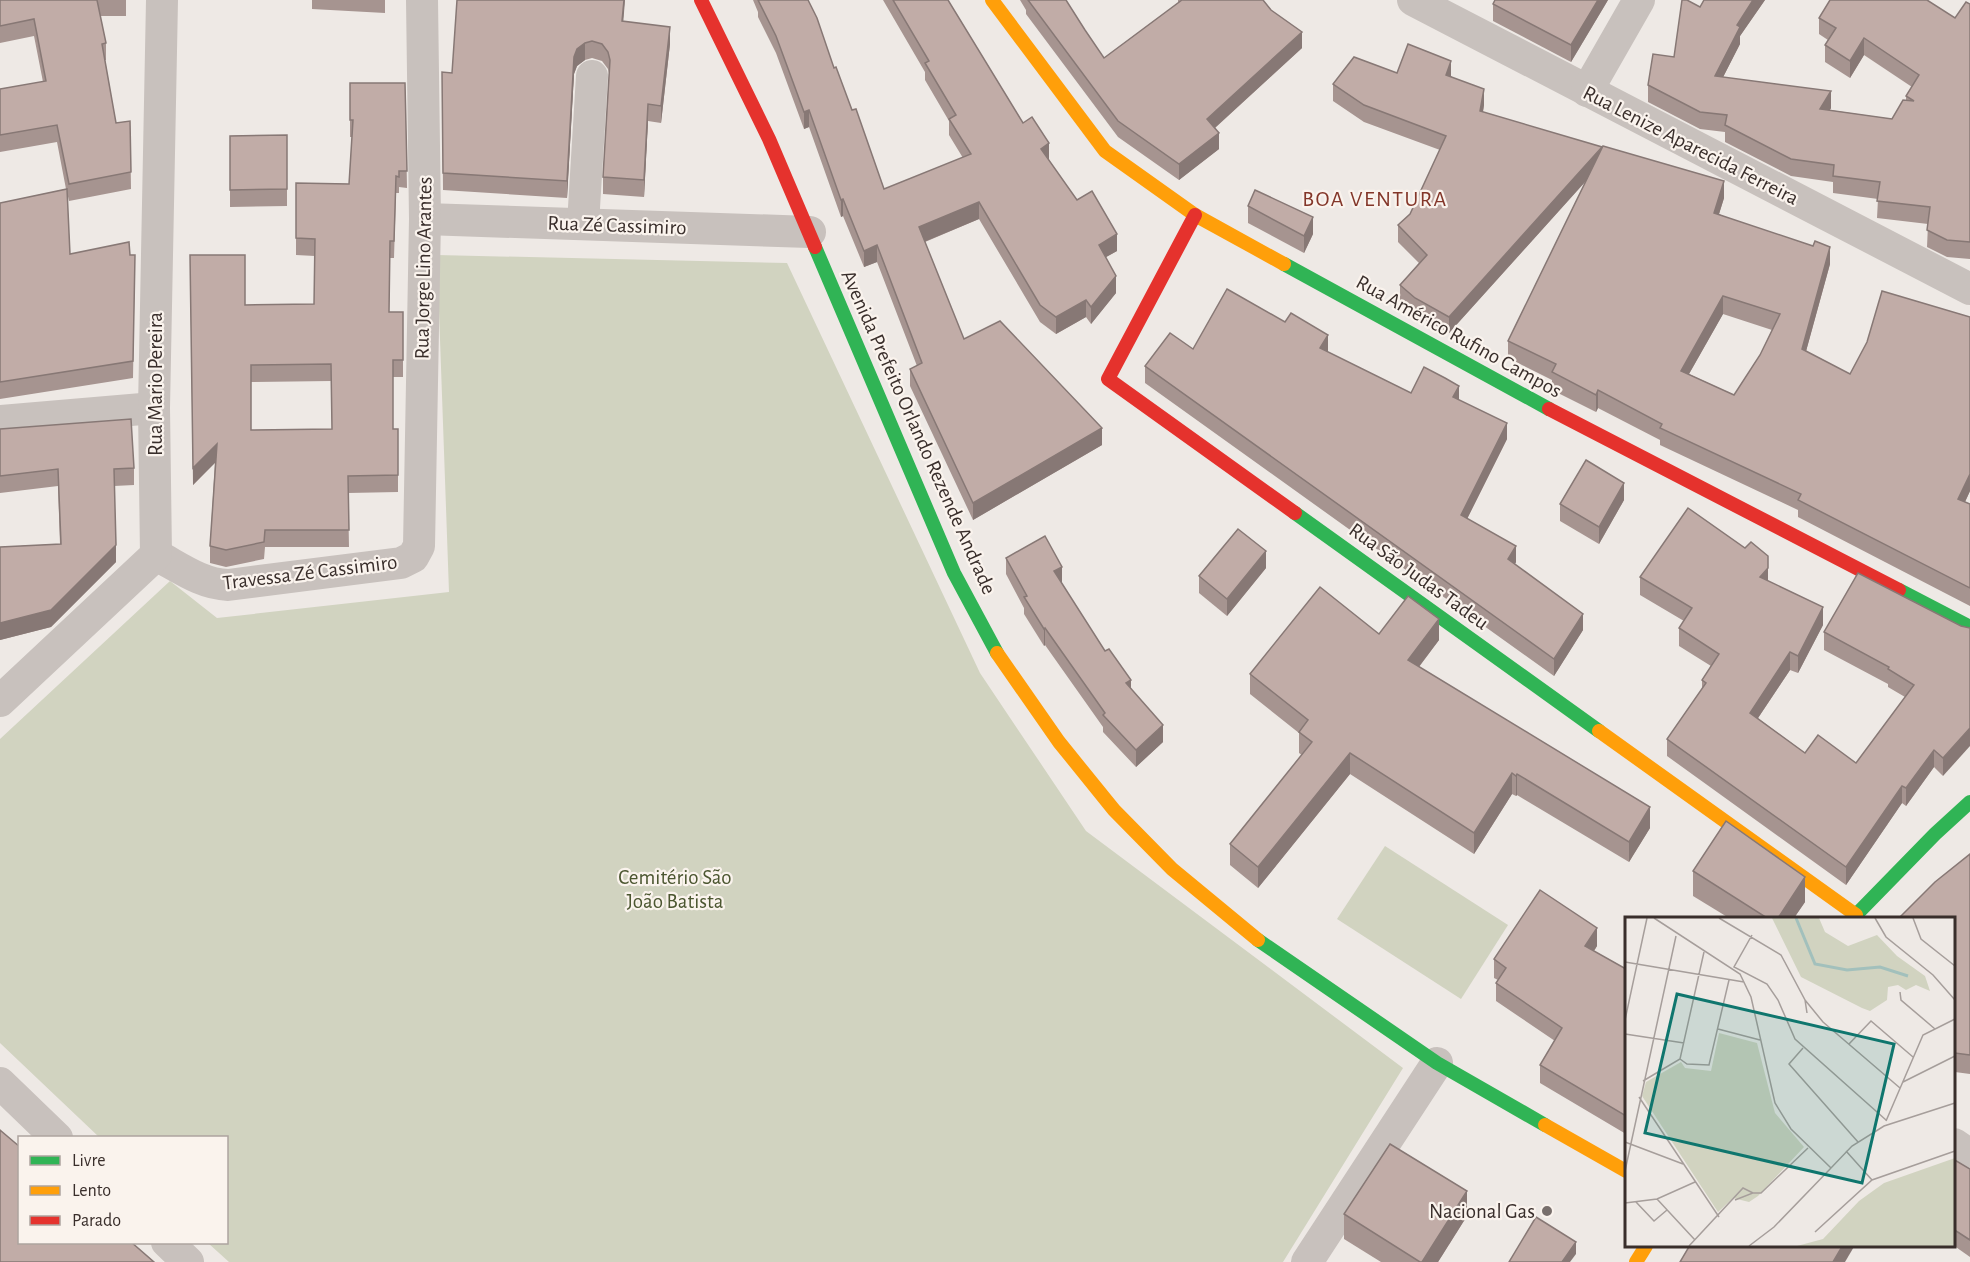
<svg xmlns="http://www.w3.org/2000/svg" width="1970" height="1262" font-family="'Alegreya Sans',sans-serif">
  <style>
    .green { fill: #d1d3c0 }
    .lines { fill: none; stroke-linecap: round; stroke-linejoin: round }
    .street { stroke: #c8c1bd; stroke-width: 32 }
    .fast { stroke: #30b455; stroke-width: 14 }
    .slow { stroke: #ff9f0a; stroke-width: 14 }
    .jam { stroke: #e5322d; stroke-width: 14 }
    .wall { fill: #a69490; fill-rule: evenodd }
    .shaded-wall { fill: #877875 }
    .building { fill: #c1aca7; stroke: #877875; stroke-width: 1.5; fill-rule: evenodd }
    .poi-dot { fill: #786f6c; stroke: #faf3ed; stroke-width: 2 }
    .labels { text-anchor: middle; stroke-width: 4.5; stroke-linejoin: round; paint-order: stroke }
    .street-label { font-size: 21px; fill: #392e2b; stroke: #faf3ed }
    .park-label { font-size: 21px; fill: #4b5630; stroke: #faf3ed }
    .poi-label { font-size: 21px; fill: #392e2b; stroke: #faf3ed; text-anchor: end }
    .neighbourhood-label { font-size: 22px; letter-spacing: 1.5px; fill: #833629; stroke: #faf3ed }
    .inset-river { fill: none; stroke: #a2c0bc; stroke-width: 3 }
    .inset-road { fill: none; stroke: #a69e9b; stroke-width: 1.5 }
    .view { fill: #0f766e; fill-opacity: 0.15; stroke: #0f766e; stroke-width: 3 }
    .inset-edge { fill: none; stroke: #392e2b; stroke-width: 3 }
  </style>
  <rect width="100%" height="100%" fill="#eee9e5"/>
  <!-- green -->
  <g class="green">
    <polygon points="437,255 787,263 980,673 1086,831 1403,1068 1283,1262 229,1262 208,1243 226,1242 226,1138 99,1137 0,1043 0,739 170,581 217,618 449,592"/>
    <polygon points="1385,846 1508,925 1461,999 1337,919"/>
  </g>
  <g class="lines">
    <!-- street -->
    <g class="street">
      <polyline points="1413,0 1970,289"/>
      <polyline points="1587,91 1639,0"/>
      <polyline points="425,219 810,232"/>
      <polyline points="583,224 592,76"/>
      <polyline points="0,421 154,408"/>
      <path d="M156,555C179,567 201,584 228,585L401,563L413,557L419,546L425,219L422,0"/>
      <polyline points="0,701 156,555 154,408 162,0"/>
      <polyline points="0,1083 57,1138"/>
      <polyline points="1954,1144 1970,1155"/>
      <polyline points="167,1242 188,1262"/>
      <polyline points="1307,1262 1437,1063"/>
    </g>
    <!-- fast -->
    <g class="fast">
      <polyline points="815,247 954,573 997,653"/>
      <polyline points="1284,264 1549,409"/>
      <polyline points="1295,513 1599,731"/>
      <polyline points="1899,590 1970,627"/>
      <polyline points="1853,918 1935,834 1970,802"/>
      <polyline points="1258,940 1437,1063 1545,1125"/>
    </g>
    <!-- slow -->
    <g class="slow">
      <polyline points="992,0 1105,151 1195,215 1284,264"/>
      <polyline points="997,653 1059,742 1114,810 1172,869 1258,940"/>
      <polyline points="1599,731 1856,915"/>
      <polyline points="1545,1125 1626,1171"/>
      <polyline points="1636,1262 1646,1246"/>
    </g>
    <!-- jam -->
    <g class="jam">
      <polyline points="701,0 769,139 815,247"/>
      <polyline points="1195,215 1108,379 1295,513"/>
      <polyline points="1549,409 1899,590"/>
    </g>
  </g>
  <!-- wall -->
  <g class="wall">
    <polygon points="0,0 126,0 126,16 100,16 106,43 106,60 105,60 116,123 130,121 131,189 69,201 67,192 70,254 135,255 133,378 0,399 0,203 66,189 57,142 0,152 0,89 43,82 34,36 0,43"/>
    <polygon points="312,0 385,0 385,13 312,9"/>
    <polygon points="753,0 808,0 834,68 884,189 963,158 949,135 949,121 925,80 925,72 883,0 948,0 1023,123 1077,200 1117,251 1106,257 1116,293 1091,324 1086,317 1056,334 1040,322 979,219 925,242 964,339 1102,445 973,520 910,386 910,369 917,366 877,262 864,267 843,216 841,217 809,127 804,129 776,53 758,17 758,12"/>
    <polygon points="1020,0 1066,0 1085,30 1104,58 1178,3 1178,0 1263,0 1302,48 1215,128 1219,149 1179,180 1118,137 1026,14 1026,10"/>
    <polygon points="1608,0 1571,62 1493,21 1493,4"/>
    <polygon points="1704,0 1765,0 1740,36 1740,44 1723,77 1831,108 1830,110 1892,119 1906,100 1906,96 1912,87 1864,55 1850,78 1825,62 1825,45 1828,40 1819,34 1819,18 1955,18 1970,4 1970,259 1947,257 1927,247 1928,224 1877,218 1878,199 1833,193 1833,182 1791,176 1725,142 1725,132 1700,129 1648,102 1648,85 1674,57"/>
    <polygon points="624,22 670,44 661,123 648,121 644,197 603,194 603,177 609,73 608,69 602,61 592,58 585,60 577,66 574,74 567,198 443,190 442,72 452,73"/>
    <path d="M1397,73L1451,76L1484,105L1483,112L1724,198L1719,214L1830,264L1806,351L1970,491L1965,502L1970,504V606L1798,517V510L1660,445V440L1598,408L1596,412L1552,390V380L1508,358V341L1586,181L1449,333L1415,314L1400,301V285L1419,263L1398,242V225L1410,214L1440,150L1364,122L1333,101V84ZM1723,314L1772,330L1760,355L1734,395L1689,374Z"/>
    <path d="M350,83H405L407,188L399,187V193H396L394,258H390L389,312H403V377H393V429H398V492L348,493L349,547H265L264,559L226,567L210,563V546L215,462L193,485L190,255L245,305L314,304L315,256L296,255V183L349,184L352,137H350ZM331,381L332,429L251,430V382Z"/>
    <polygon points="287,135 287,206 230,207 230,136"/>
    <polygon points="1248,206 1313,234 1304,253 1248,223"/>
    <polygon points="1193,349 1328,351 1328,352 1411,393 1459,400 1507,439 1467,519 1516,562 1515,564 1583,630 1554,676 1145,383 1145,366"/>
    <polygon points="0,429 134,468 134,485 114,486 116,562 51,627 0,640 0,547 60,544 58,486 0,493"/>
    <polygon points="1624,500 1599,544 1560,521 1560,504"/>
    <polygon points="1006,558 1062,584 1105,651 1131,688 1163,742 1136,767 1103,732 1103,727 1045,645 1044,646 1024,614 1024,608 1006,574"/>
    <polygon points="1266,568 1227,616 1199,593 1199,576"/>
    <polygon points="1640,577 1768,581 1823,625 1798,673 1790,670 1758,718 1805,753 1856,763 1905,697 1888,687 1888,684 1824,650 1824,632 1961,626 1943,776 1934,767 1906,806 1902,803 1846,885 1667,756 1667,739 1702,689 1702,680 1711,666 1679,646 1679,628 1684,621 1640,595"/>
    <polygon points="1379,634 1439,640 1419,667 1650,828 1629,862 1517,795 1516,796 1512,794 1474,854 1350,774 1258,888 1230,865 1230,844 1302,755 1299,753 1299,733 1250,694 1250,674"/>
    <polygon points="1970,854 1970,1074 1955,1072 1953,1074 1953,918"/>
    <polygon points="1693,871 1805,902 1794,918 1729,918 1693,896"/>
    <polygon points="1597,946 1594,951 1626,969 1626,1134 1540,1083 1540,1065 1555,1041 1496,1001 1496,983 1498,980 1494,978 1494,959"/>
    <polygon points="1953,1159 1970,1169 1970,1257 1953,1245"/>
    <polygon points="1344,1214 1467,1216 1438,1262 1381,1262 1344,1239"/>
  </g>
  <!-- shaded-wall -->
  <g class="shaded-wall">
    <polygon points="624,0 625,0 622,38 622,21"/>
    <polygon points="1598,0 1608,0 1571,62 1571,45"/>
    <polygon points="1753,0 1765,0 1740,36 1740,44 1715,93 1715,76 1737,25"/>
    <polygon points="670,27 670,44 661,123 661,106"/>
    <polygon points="1302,32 1302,48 1207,135 1207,119"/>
    <polygon points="1864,38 1864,55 1850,78 1850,61"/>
    <polygon points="585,43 585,60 577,66 574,74 567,198 567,181 574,57 577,49"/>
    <polygon points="1451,61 1451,77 1446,75"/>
    <polygon points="1484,89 1484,105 1480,128 1480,111"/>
    <polygon points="1831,91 1831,108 1820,126 1820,109"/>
    <polygon points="648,104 648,121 644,197 644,180"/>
    <polygon points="809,110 809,127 804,129 804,112"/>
    <polygon points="1219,133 1219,149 1179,180 1179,164"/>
    <polygon points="1049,143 1049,160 1041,149"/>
    <polygon points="1602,147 1602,163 1449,333 1449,317"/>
    <polygon points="1724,181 1724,198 1714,230 1714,213"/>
    <polygon points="843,199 843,216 841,217 841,200"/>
    <polygon points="979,202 979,219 919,244 919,227"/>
    <polygon points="1313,217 1313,234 1304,253 1304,236"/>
    <polygon points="1117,234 1117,251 1099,261 1099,245"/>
    <polygon points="877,245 877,262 864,267 864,251"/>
    <polygon points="1830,247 1830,264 1802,366 1802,349"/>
    <polygon points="1116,276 1116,293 1091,324 1091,307"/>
    <polygon points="1723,296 1723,314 1681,388 1681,371"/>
    <polygon points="1086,300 1086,317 1056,334 1056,317"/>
    <polygon points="1328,335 1328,351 1320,364 1320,348"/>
    <polygon points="1459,386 1459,402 1453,397"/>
    <polygon points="1598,390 1598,408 1596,412 1596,395"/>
    <polygon points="1507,423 1507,439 1461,531 1461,515"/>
    <polygon points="1102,428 1102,445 973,520 973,503"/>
    <polygon points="217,444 217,461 193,485 193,468"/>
    <polygon points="1970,474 1970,491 1958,517 1958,499"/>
    <polygon points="1624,483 1624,500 1599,544 1599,527"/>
    <polygon points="116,545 116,562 51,627 0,640 0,623"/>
    <polygon points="1516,546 1516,562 1508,576 1508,559"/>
    <polygon points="1266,551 1266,568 1227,616 1227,599"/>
    <polygon points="1062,567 1062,584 1054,571"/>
    <polygon points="1768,568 1768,586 1760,577"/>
    <polygon points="1823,607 1823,625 1798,673 1798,656"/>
    <polygon points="1583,614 1583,630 1554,676 1554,659"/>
    <polygon points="1439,619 1439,640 1408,681 1408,660"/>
    <polygon points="1045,628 1045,645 1044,646 1044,629"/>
    <polygon points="1790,652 1790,670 1750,730 1750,713"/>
    <polygon points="1131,680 1131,697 1126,683"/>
    <polygon points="1163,725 1163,742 1136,767 1136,750"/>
    <polygon points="1970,728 1970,746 1943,776 1943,758"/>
    <polygon points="1934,750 1934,767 1906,806 1906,788"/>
    <polygon points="1350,753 1350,774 1258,888 1258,867"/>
    <polygon points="1512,773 1512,794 1474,854 1474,833"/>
    <polygon points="1517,774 1517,795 1516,796 1516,776"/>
    <polygon points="1902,786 1902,803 1846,885 1846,867"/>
    <polygon points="1650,807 1650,828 1629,862 1629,842"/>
    <polygon points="1805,877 1805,902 1794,918 1778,918"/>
    <polygon points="1597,928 1597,946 1585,964 1585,946"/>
    <polygon points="1955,1053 1955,1072 1953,1074 1953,1055"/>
    <polygon points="1467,1191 1467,1216 1438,1262 1422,1262"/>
    <polygon points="1576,1242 1576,1254 1570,1262 1562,1262"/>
    <polygon points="1843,1245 1855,1245 1845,1262 1833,1262"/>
  </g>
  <!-- building -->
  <g class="building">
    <polygon points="0,0 97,0 106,43 102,44 116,123 130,121 131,172 69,184 57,125 0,135 0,89 46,81 34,19 0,26"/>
    <polygon points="457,0 624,0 622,21 670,27 661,106 648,104 644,180 603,177 610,60 608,52 602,44 592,41 585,43 577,49 574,57 567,181 443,173 442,72 452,73"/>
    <polygon points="758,0 808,0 817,18 834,68 836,67 852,110 856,109 884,189 971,154 949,119 956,115 925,63 929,61 893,0 948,0 1023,123 1032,117 1049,143 1041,149 1077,200 1092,191 1117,234 1099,245 1116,276 1091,307 1086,300 1056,317 1040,305 979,202 919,227 964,339 1000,321 1102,428 973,503 910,369 922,363 877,245 864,251 843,199 841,200 809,110 804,112 776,36"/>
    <polygon points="1028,0 1066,0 1085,30 1104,58 1182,0 1263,0 1271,10 1302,32 1207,119 1219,133 1179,164 1118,121"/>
    <polygon points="1495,0 1598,0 1571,45 1493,4"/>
    <polygon points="1682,0 1687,0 1700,7 1704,0 1753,0 1737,25 1740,27 1715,76 1831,91 1820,109 1892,119 1903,100 1914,101 1906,96 1919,75 1864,38 1850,61 1825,45 1836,28 1819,18 1830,0 1927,0 1955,18 1966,2 1970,4 1970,242 1947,240 1927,230 1930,207 1877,201 1880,182 1833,176 1834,165 1791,159 1725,125 1727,115 1700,112 1648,85 1653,54 1674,57"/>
    <polygon points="1408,44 1451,61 1446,75 1484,89 1480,111 1602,147 1449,317 1415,298 1400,285 1427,255 1398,225 1410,214 1446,136 1364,105 1333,84 1354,57 1397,73"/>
    <path d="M350,83H405L407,171H399V177L396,176L394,241H390L389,312H403V360H393V429H398V475L348,476L349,530H265L264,542L226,550L210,546L217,444L193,468L190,255H245V305L314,304L315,239L296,238V183L349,184L353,120H350ZM331,364L332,429L251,430V365Z"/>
    <polygon points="287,135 287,189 230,190 230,136"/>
    <path d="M1603,146L1724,181L1714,213L1813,246L1815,241L1830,247L1802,349L1850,374L1867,342L1882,291L1970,317V474L1958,499L1970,504V588L1798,500L1801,494L1660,428L1662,424L1598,390L1596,395L1552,372L1556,364L1508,341ZM1723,296L1780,314L1760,355L1734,395L1681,371Z"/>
    <polygon points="67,189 70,254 129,242 130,255 135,255 133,361 0,382 0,203"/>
    <polygon points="1255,190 1313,217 1304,236 1248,206"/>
    <polygon points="1227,289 1285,322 1291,313 1328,335 1320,348 1411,393 1424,367 1445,378 1459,386 1453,397 1507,423 1461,515 1516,546 1508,559 1583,614 1554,659 1145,366 1170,333 1193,349"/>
    <polygon points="131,419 134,468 114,469 116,545 51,610 0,623 0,547 61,544 58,469 0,476 0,429"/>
    <polygon points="1586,460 1624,483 1599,527 1560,504"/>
    <polygon points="1688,508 1745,548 1751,542 1768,556 1768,568 1760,577 1823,607 1798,656 1790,652 1750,713 1805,753 1818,735 1856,763 1914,685 1888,669 1889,667 1824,632 1858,573 1961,626 1970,628 1970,728 1943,758 1934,750 1906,788 1902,786 1846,867 1667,739 1706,683 1702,680 1719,654 1679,628 1692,608 1640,577"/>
    <polygon points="1238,529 1266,551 1227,599 1199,576"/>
    <polygon points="1045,536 1062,567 1054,571 1105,651 1109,649 1131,680 1126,683 1163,725 1136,750 1103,715 1105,713 1045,628 1044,629 1024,597 1027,596 1006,558"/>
    <polygon points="1320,587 1379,634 1408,596 1439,619 1408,660 1650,807 1629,842 1517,774 1516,776 1512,773 1474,833 1350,753 1258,867 1230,844 1312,742 1299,732 1308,720 1250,674"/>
    <polygon points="1726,821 1805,877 1778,918 1767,918 1693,871"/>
    <polygon points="1970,854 1970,1055 1955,1053 1953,1055 1953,918 1899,918 1935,882"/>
    <polygon points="1540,890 1597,928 1585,946 1626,969 1626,1116 1540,1065 1562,1028 1496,983 1506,968 1494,959"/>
    <polygon points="0,1130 20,1147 20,1242 131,1242 154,1262 0,1262"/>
    <polygon points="1390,1144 1467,1191 1422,1262 1420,1262 1344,1214"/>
    <polygon points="1953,1159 1970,1169 1970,1240 1953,1229"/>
    <polygon points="1536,1217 1576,1242 1562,1262 1509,1262"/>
    <polygon points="1690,1245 1843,1245 1833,1262 1680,1262"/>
  </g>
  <!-- markers -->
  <circle class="poi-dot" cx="1547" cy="1211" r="6"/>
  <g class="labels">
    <!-- street labels -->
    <g class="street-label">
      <text transform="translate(1691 145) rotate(27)" y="7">Rua Lenize Aparecida Ferreira</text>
      <text transform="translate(617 225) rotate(2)" y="7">Rua Zé Cassimiro</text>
      <text transform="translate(423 268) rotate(-89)" y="7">Rua Jorge Lino Arantes</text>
      <text transform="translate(1459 336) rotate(29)" y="7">Rua Américo Rufino Campos</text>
      <text transform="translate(155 384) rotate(-90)" y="7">Rua Mario Pereira</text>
      <text transform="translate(919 432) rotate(66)" y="7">Avenida Prefeito Orlando Rezende Andrade</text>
      <text transform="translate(310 572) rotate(-7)" y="7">Travessa Zé Cassimiro</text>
      <text transform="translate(1419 576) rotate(36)" y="7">Rua São Judas Tadeu</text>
    </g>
    <!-- park labels -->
    <g class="park-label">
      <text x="675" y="884">Cemitério São<tspan x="675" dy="24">João Batista</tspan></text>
    </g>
    <!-- poi labels -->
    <g class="poi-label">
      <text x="1535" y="1218">Nacional Gas</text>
    </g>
    <!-- neighbourhood labels -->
    <g class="neighbourhood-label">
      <text x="1375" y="206">BOA VENTURA</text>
    </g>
  </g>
  <!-- overview -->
  <g transform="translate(1625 917)">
    <rect width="330" height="330" fill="#eee9e5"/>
    <path d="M147,1H194L200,15L223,29L252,18L272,39L300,59L305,74L291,68L281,73L273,68L263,70L262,83L245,94L237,91L176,60ZM94,116L132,126L150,196L179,230L133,279L124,285L108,281L93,295L17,179L21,165L56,145L60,151L86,154ZM330,241V329H172L198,322L234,284L259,266Z" fill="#d1d3c0"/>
    <path class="inset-river" d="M171,1L190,47L222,53L255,50L283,59"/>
    <path class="inset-road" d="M29,1L115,57L126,80L150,186L166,212L206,251L227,229L259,209L330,186M94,1L156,38L180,83L182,96M250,1L261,20L308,58L330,83M288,1L296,22L330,49M127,18L109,50L142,67L153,83L170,122L261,203M0,45L119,65M275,75L276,83L310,112M180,83L198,105L275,171M0,103L22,1M93,112L135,123M0,117L59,126M224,127L246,104L288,140M178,131L164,147L233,225M55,142L62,147L84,148L104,63M18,164L55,142L79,35M278,165L330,139M14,180L94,300M261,204L298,118L330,102M0,225L58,247M221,234L247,263M0,254L51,19M128,276H136L183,231M32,282L70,323M11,285L29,304L42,293M0,286L32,282L70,265M190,315L247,263L330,234M64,329L118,271L128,276L110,283M124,329L149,310L206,251"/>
    <path class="view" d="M52,77L269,127L237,266L20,216Z"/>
    <rect width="330" height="330" class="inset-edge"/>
  </g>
  <!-- legend -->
  <rect x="18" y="1136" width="210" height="108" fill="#faf3ed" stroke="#ada49f" stroke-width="1.5"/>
  <rect x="30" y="1156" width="30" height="9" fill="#30b455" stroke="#ada49f" stroke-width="1.5"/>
  <text x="72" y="1166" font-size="18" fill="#392e2b">Livre</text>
  <rect x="30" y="1186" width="30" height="9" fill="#ff9f0a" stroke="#ada49f" stroke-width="1.5"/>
  <text x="72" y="1196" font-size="18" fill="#392e2b">Lento</text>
  <rect x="30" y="1216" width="30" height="9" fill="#e5322d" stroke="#ada49f" stroke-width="1.5"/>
  <text x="72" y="1226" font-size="18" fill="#392e2b">Parado</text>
</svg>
